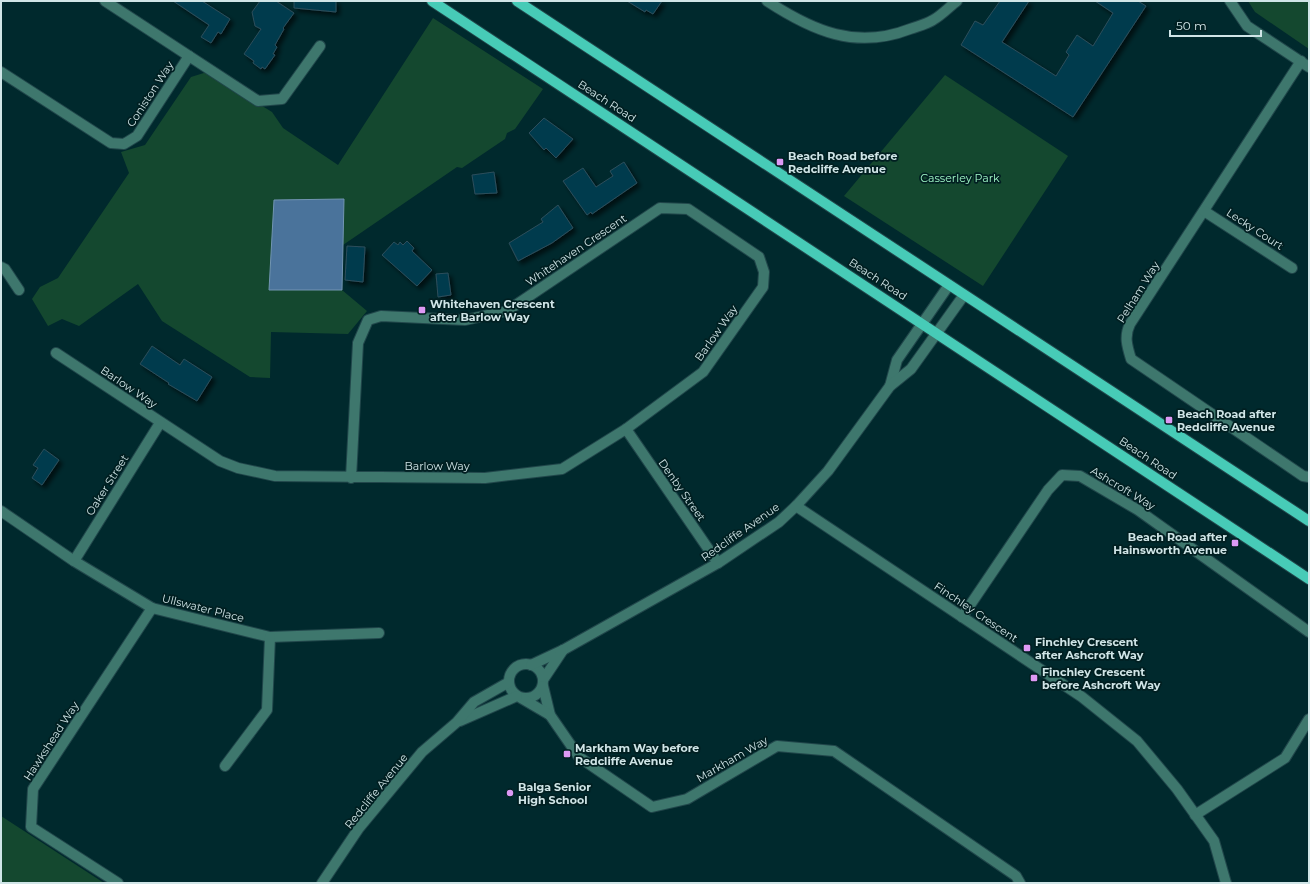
<svg xmlns="http://www.w3.org/2000/svg" width="1310" height="884" font-family="Montserrat,sans-serif">
  <style>
    .green { fill: #14482f }
    .water { fill: #4a739b; stroke: #7295b2 }
    .building { fill: #013b4e; stroke: #2d4e5b; filter: url(#shadow) }
    .lines { fill: none; stroke-linecap: round; stroke-linejoin: round }
    .minor-casing { stroke: #21474b; stroke-width: 12 }
    .major-casing { stroke: #21474b; stroke-width: 12 }
    .minor { stroke: #3e776d; stroke-width: 10 }
    .major { stroke: #47cbb7; stroke-width: 10 }
    .poi-dot { fill: #dd99f4; stroke: #011f21; stroke-width: 1.5 }
    .labels { text-anchor: middle; stroke-width: 3.5; stroke-linejoin: round; paint-order: stroke }
    .street-label { font-size: 11px; fill: #d0e5e7; stroke: #011f21 }
    .poi-label { font-size: 11px; font-weight: bold; fill: #d0e5e7; stroke: #011f21; text-anchor: start }
    .park-label { font-size: 11px; fill: #a2f9c8; stroke: #011f21 }
  </style>
  <defs>
    <filter id="shadow"><feDropShadow dx="3.5" dy="3.5" stdDeviation="2" flood-color="#0009"/></filter>
  </defs>
  <rect width="100%" height="100%" fill="#00292d"/>
  <!-- green -->
  <g class="green">
    <polygon points="1248,1 1309,1 1309,49 1255,12"/>
    <polygon points="433,18 543,89 515,129 507,133 505,139 462,168 457,167 343,245 343,199 269,290 342,290 367,311 348,334 271,332 270,378 250,377 162,321 138,284 79,326 62,319 48,326 32,299 40,287 58,278 129,173 121,152 145,145 191,77 207,72 272,112 283,128 338,165"/>
    <polygon points="945,75 1068,156 983,286 844,196"/>
    <polygon points="1,816 104,883 1,883"/>
  </g>
  <!-- water -->
  <polygon class="water" points="344,199 342,290 269,290 274,200"/>
  <!-- building -->
  <g class="building">
    <polygon points="173,1 202,1 230,19 221,34 218,32 211,43 201,37 209,25"/>
    <polygon points="260,1 276,1 294,13 283,28 284,29 275,45 277,47 273,54 275,55 265,69 262,67 261,69 253,63 254,61 244,54 261,29 255,26 252,12"/>
    <polygon points="294,1 336,1 336,12 294,8"/>
    <polygon points="627,1 662,1 653,14 646,10 645,12"/>
    <polygon points="1000,1 1029,1 1002,42 1056,76 1069,55 1066,52 1077,35 1093,46 1113,13 1095,1 1138,1 1146,6 1073,117 961,45 975,21 983,25"/>
    <polygon points="544,118 573,139 556,158 546,148 544,150 529,133"/>
    <polygon points="624,162 637,183 592,214 591,212 587,215 563,181 583,168 596,187 613,176 610,171"/>
    <polygon points="494,172 497,193 475,194 472,175"/>
    <polygon points="558,205 573,228 552,243 518,261 509,243 543,222 541,219"/>
    <polygon points="407,241 414,248 412,251 432,270 417,286 382,255 394,242 398,245 400,242 403,245"/>
    <polygon points="347,246 365,247 363,282 345,280"/>
    <polygon points="448,273 451,295 438,297 436,274"/>
    <polygon points="152,346 180,365 184,359 212,377 197,401 168,384 169,383 140,364"/>
    <polygon points="44,449 59,460 42,485 32,478 38,468 33,465"/>
  </g>
  <g class="lines">
    <defs>
      <g id="minor">
        <path d="M767,1C813,31 856,50 910,29C918,26 927,24 933,20C942,15 949,7 957,1"/>
        <polyline points="1230,1 1247,26 1309,67"/>
        <polyline points="189,56 258,101 282,99 320,46"/>
        <path d="M1301,61L1130,324C1124,336 1127,346 1131,359L1303,476L1309,477"/>
        <polyline points="1,72 111,143 124,144 137,136 189,56 105,1"/>
        <polyline points="1204,211 1292,268"/>
        <polyline points="1,267 5,269 19,290"/>
        <polyline points="56,353 220,461 238,468 275,476 485,478 562,469 626,429 703,372 763,287 764,272 759,257 688,209 660,208 507,311 465,320 381,316 368,320 358,343 351,478"/>
        <polyline points="890,386 897,360 949,285"/>
        <polyline points="626,429 718,563"/>
        <polyline points="796,506 1082,697 1137,741 1177,789 1214,841 1226,883"/>
        <polyline points="1,511 74,561 152,608 270,637 379,633"/>
        <polyline points="74,561 160,423"/>
        <polyline points="962,617 1048,490 1062,475 1080,476 1138,510 1309,632"/>
        <circle cx="526" cy="681" r="17"/>
        <polyline points="531,665 563,650 718,563 779,522 796,506 828,471 890,386 911,369 964,295"/>
        <polyline points="543,680 563,650"/>
        <polyline points="543,686 550,715 579,757 652,807 687,799 777,746 834,751 1016,876 1020,883"/>
        <polyline points="521,698 550,715"/>
        <polyline points="460,721 517,696"/>
        <polyline points="225,766 267,710 270,637"/>
        <polyline points="1195,815 1285,758 1309,719"/>
        <polyline points="118,883 31,827 33,789 152,608"/>
        <polyline points="322,883 359,828 422,752 457,722 474,702 509,682"/>
      </g>
      <g id="major">
        <polyline points="432,1 1309,579"/>
        <polyline points="517,1 1309,521"/>
      </g>
    </defs>
    <!-- minor casing -->
    <use href="#minor" class="minor-casing"/>
    <!-- major casing -->
    <use href="#major" class="major-casing"/>
    <!-- minor -->
    <use href="#minor" class="minor"/>
    <!-- major -->
    <use href="#major" class="major"/>
  </g>
  <!-- markers -->
  <g class="poi-dot">
    <rect x="776" y="158" width="8" height="8" rx="2"/>
    <rect x="418" y="306" width="8" height="8" rx="2"/>
    <rect x="1165" y="416" width="8" height="8" rx="2"/>
    <rect x="1231" y="539" width="8" height="8" rx="2"/>
    <rect x="1023" y="644" width="8" height="8" rx="2"/>
    <rect x="1030" y="674" width="8" height="8" rx="2"/>
    <rect x="563" y="750" width="8" height="8" rx="2"/>
    <circle cx="510" cy="793" r="4"/>
  </g>
  <g class="labels">
    <!-- street labels -->
    <g class="street-label">
      <text transform="translate(150 94) rotate(-57)" y="4">Coniston Way</text>
      <text transform="translate(607 101) rotate(33)" y="4">Beach Road</text>
      <text transform="translate(1255 229) rotate(33)" y="4">Lecky Court</text>
      <text transform="translate(576 250) rotate(-34)" y="4">Whitehaven Crescent</text>
      <text transform="translate(878 279) rotate(33)" y="4">Beach Road</text>
      <text transform="translate(1138 292) rotate(-58)" y="4">Pelham Way</text>
      <text transform="translate(716 333) rotate(-55)" y="4">Barlow Way</text>
      <text transform="translate(129 387) rotate(34)" y="4">Barlow Way</text>
      <text transform="translate(1148 458) rotate(34)" y="4">Beach Road</text>
      <text x="437" y="470">Barlow Way</text>
      <text transform="translate(107 485) rotate(-58)" y="4">Oaker Street</text>
      <text transform="translate(1123 488) rotate(31)" y="4">Ashcroft Way</text>
      <text transform="translate(682 490) rotate(55)" y="4">Denby Street</text>
      <text transform="translate(740 532) rotate(-35)" y="4">Redcliffe Avenue</text>
      <text transform="translate(203 608) rotate(14)" y="4">Ullswater Place</text>
      <text transform="translate(976 612) rotate(34)" y="4">Finchley Crescent</text>
      <text transform="translate(51 741) rotate(-57)" y="4">Hawkshead Way</text>
      <text transform="translate(732 759) rotate(-30)" y="4">Markham Way</text>
      <text transform="translate(376 791) rotate(-51)" y="4">Redcliffe Avenue</text>
    </g>
    <!-- poi labels -->
    <g class="poi-label">
      <text x="788" y="160">Beach Road before<tspan x="788" dy="13">Redcliffe Avenue</tspan></text>
      <text x="430" y="308">Whitehaven Crescent<tspan x="430" dy="13">after Barlow Way</tspan></text>
      <text x="1177" y="418">Beach Road after<tspan x="1177" dy="13">Redcliffe Avenue</tspan></text>
      <text x="1227" y="541" text-anchor="end">Beach Road after<tspan x="1227" dy="13">Hainsworth Avenue</tspan></text>
      <text x="1035" y="646">Finchley Crescent<tspan x="1035" dy="13">after Ashcroft Way</tspan></text>
      <text x="1042" y="676">Finchley Crescent<tspan x="1042" dy="13">before Ashcroft Way</tspan></text>
      <text x="575" y="752">Markham Way before<tspan x="575" dy="13">Redcliffe Avenue</tspan></text>
      <text x="518" y="791">Balga Senior<tspan x="518" dy="13">High School</tspan></text>
    </g>
    <!-- park labels -->
    <g class="park-label">
      <text x="960" y="182">Casserley Park</text>
    </g>
  </g>
  <!-- border -->
  <rect width="1310" height="884" fill="none" stroke="#d0e5e7" stroke-width="4"/>
  <!-- scale -->
  <path d="M1170 30v6h91v-6" fill="none" stroke="#d0e5e7" stroke-width="2"/>
  <text x="1176" y="30" font-size="12" fill="#d0e5e7" stroke="#011f21" stroke-width="3" paint-order="stroke">50 m</text>
</svg>
